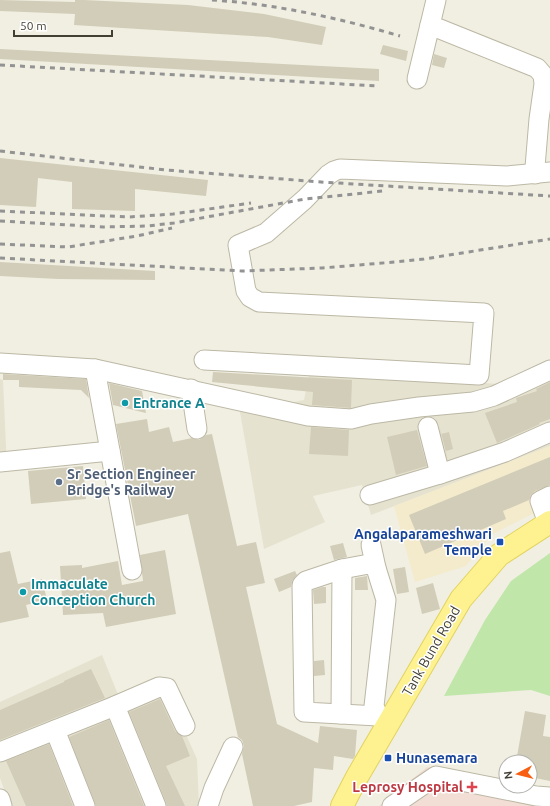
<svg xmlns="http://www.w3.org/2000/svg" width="550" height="806" font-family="Ubuntu,sans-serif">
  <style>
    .residential { fill: #e5e2d0 }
    .commercial { fill: #f4eacc }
    .medical { fill: #f2ded5 }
    .green { fill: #c0e6aa }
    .building { fill: #d2cdb8 }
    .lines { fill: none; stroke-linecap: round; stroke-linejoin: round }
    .minor-casing { stroke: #bcb8a5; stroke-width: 21 }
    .major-casing { stroke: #e2d260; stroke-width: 24 }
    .minor { stroke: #fff; stroke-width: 19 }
    .major { stroke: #fdf28f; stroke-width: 22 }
    .rail { stroke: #939393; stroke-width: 3; stroke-dasharray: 5 5; stroke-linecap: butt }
    .culture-dot { fill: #0f9aa8; stroke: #fff; stroke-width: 1.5 }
    .service-dot { fill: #5c6f8a; stroke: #fff; stroke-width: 1.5 }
    .transit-dot { fill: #1a4fb4; stroke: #fff; stroke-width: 1.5 }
    .health-dot { fill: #e0444e; stroke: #fff; stroke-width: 1.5 }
    .labels { text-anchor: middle; stroke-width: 3; stroke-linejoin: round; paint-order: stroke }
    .culture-label { font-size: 14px; font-weight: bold; fill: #0d838f; stroke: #fff; text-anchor: start }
    .service-label { font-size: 14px; font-weight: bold; fill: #4e5e75; stroke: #fff; text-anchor: start }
    .transit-label { font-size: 14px; font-weight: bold; fill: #164399; stroke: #fff; text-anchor: end }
    .street-label { font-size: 14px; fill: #423f33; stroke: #fff }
    .health-label { font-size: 14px; font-weight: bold; fill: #be3a42; stroke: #fff; text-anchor: end }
  </style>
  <rect width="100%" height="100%" fill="#f1efe2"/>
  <!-- residential -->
  <g class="residential">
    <polygon points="550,364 550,446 371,515 362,485 313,496 325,522 264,549 240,412 304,400 309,374 502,384"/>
    <polygon points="0,379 3,380 7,469 0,470"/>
    <polygon points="102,655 119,697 160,677 197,759 199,806 10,806 0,778 0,702"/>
  </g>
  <!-- commercial -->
  <polygon class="commercial" points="550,446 550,505 491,535 466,566 415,582 394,506"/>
  <!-- medical -->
  <polygon class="medical" points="427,767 550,789 550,806 379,806"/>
  <!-- green -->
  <polygon class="green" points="550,553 550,696 531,690 444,696 485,620 511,581"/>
  <!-- building -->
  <g class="building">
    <polygon points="0,0 75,2 75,0 84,0 188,5 264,14 326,27 322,45 268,37 74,25 75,14 0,11"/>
    <polygon points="383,45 408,51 406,61 380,54"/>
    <polygon points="0,49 379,69 379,81 0,59"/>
    <polygon points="434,54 447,58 444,68 432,65"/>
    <polygon points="0,158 208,180 206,196 135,189 135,211 72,209 72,182 38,178 36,207 0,205"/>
    <polygon points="0,262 155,271 155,280 58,279 0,276"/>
    <polygon points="213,372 352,380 351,408 312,405 313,392 212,382"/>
    <polygon points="3,374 86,379 89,398 81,390 19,387 19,380 3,380"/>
    <polygon points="550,382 550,419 539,423 540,424 497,443 485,413 517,402 516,398 537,391 536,389"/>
    <polygon points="109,383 142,391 146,413 113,405"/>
    <polygon points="147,419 149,432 169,427 173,442 192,438 199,440 206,435 212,434 237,546 256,542 265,583 246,587 277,724 318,743 320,726 357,730 355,756 353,759 334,756 333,770 314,768 312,802 294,806 253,806 242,754 244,746 242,740 238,737 188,514 136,526 116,424"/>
    <polygon points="439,425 441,434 449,432 453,449 446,451 448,460"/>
    <polygon points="311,427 349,430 348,456 309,454"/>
    <polygon points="417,430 427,466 396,475 387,437"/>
    <polygon points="550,457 550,485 535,491 531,495 529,500 503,511 506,519 425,554 409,515"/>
    <polygon points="83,466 86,499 31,504 28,471"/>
    <polygon points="343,543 347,557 334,560 330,546"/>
    <polygon points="165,550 176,614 106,627 103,613 63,615 60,566 82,565 82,568 118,561 122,585 143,581 140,555"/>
    <polygon points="10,551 18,584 42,579 47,600 26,605 29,617 0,623 0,553"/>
    <polygon points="405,567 409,592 397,594 393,569"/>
    <polygon points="295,571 297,575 292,581 291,587 279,592 274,579"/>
    <polygon points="367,576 368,590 355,590 355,578"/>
    <polygon points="433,583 440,609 422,614 416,588"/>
    <polygon points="322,587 326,587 326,603 314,604 313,590"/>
    <polygon points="324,660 325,675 314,676 314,661"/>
    <polygon points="91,669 105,698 0,740 0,710 64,682 64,681"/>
    <polygon points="160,699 175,731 182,736 190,756 166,766 185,806 167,806 166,802 129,712"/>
    <polygon points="525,711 546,715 543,736 550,737 550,781 530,777 530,762 516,762"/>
    <polygon points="109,720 144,806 96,806 69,737"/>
    <polygon points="49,744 73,806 26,806 6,761"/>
  </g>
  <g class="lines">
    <defs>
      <g id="minor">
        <polyline points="436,0 430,25 537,68 543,75 544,84 539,119 535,167 535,174"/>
        <polyline points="417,79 430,25"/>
        <polyline points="204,360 479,375 484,313 259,302 250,297 246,291 238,245 266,233 305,199 328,175 334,171 340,169 507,176 550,172"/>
        <polyline points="0,363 95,369 308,416 351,419 371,414 419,407 473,402 494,396 550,370"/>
        <polyline points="95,369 132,570"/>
        <polyline points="191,389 197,429"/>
        <polyline points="428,427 440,474"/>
        <polyline points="0,462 110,451"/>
        <polyline points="370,495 440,474 505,452 550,432"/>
        <polyline points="548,523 540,501 550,496"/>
        <polyline points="371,545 376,568"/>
        <polyline points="115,706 156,806"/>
        <polyline points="341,714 342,569"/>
        <polyline points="378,716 374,706 386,600 376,568 369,564 342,569 306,581 302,585 304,712 378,716 389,723"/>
        <polyline points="55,730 85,806"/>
        <polyline points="0,752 115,706 159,687 167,688 185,726"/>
        <polyline points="0,799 2,806"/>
        <polyline points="208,806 214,788 233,747"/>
        <polyline points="392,806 436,776 536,796 550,797"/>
      </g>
      <polyline id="major" points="342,806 357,777 461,599 499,555 550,522"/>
    </defs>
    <!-- minor casing -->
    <use href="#minor" class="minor-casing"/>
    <!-- major casing -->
    <use href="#major" class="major-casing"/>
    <!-- minor -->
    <use href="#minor" class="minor"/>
    <!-- major -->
    <use href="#major" class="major"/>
    <!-- rail -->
    <g class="rail">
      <path d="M212,0C275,4 339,18 400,36"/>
      <polyline points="0,65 378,86"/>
      <polyline points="0,151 166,170 321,182 550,196"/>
      <polyline points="0,211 129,217 173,214 251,203"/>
      <polyline points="0,221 103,227 147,226 174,223 305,199 383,191"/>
      <polyline points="0,244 68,247 137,236 172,228"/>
      <polyline points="0,258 242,271 322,268 395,262 424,259 550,239"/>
    </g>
  </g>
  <!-- markers -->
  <g class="culture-dot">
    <circle cx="125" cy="403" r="4"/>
    <circle cx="23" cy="592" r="4"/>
  </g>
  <circle class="service-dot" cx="59" cy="482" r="4"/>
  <g class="transit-dot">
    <rect x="496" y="538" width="8" height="8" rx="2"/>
    <rect x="384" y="754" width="8" height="8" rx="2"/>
  </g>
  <path class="health-dot" d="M470 781h4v4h4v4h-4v4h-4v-4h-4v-4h4z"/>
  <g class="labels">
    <!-- culture labels -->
    <g class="culture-label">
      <text x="133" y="408">Entrance A</text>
      <text x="31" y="589">Immaculate<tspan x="31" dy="16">Conception Church</tspan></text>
    </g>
    <!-- service labels -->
    <g class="service-label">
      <text x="67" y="479">Sr Section Engineer<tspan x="67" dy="16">Bridge's Railway</tspan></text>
    </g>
    <!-- transit labels -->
    <g class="transit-label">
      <text x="492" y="539">Angalaparameshwari<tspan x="492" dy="16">Temple</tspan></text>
      <text x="396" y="763" text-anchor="start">Hunasemara</text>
    </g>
    <!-- street labels -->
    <g class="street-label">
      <text transform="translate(431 651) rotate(-60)" y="5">Tank Bund Road</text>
    </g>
    <!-- health labels -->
    <g class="health-label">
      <text x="463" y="792">Leprosy Hospital</text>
    </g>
  </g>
  <!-- north arrow -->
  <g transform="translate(518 774) rotate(263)"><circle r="19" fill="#ffffff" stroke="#b3b2ad"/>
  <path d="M0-3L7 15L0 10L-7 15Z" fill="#f85f12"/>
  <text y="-6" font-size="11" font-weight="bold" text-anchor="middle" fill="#423f33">N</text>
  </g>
  <!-- scale -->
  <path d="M14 30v6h98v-6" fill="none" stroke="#423f33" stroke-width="2"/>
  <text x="20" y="30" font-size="12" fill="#423f33" stroke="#ffffff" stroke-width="3" paint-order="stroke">50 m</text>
</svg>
